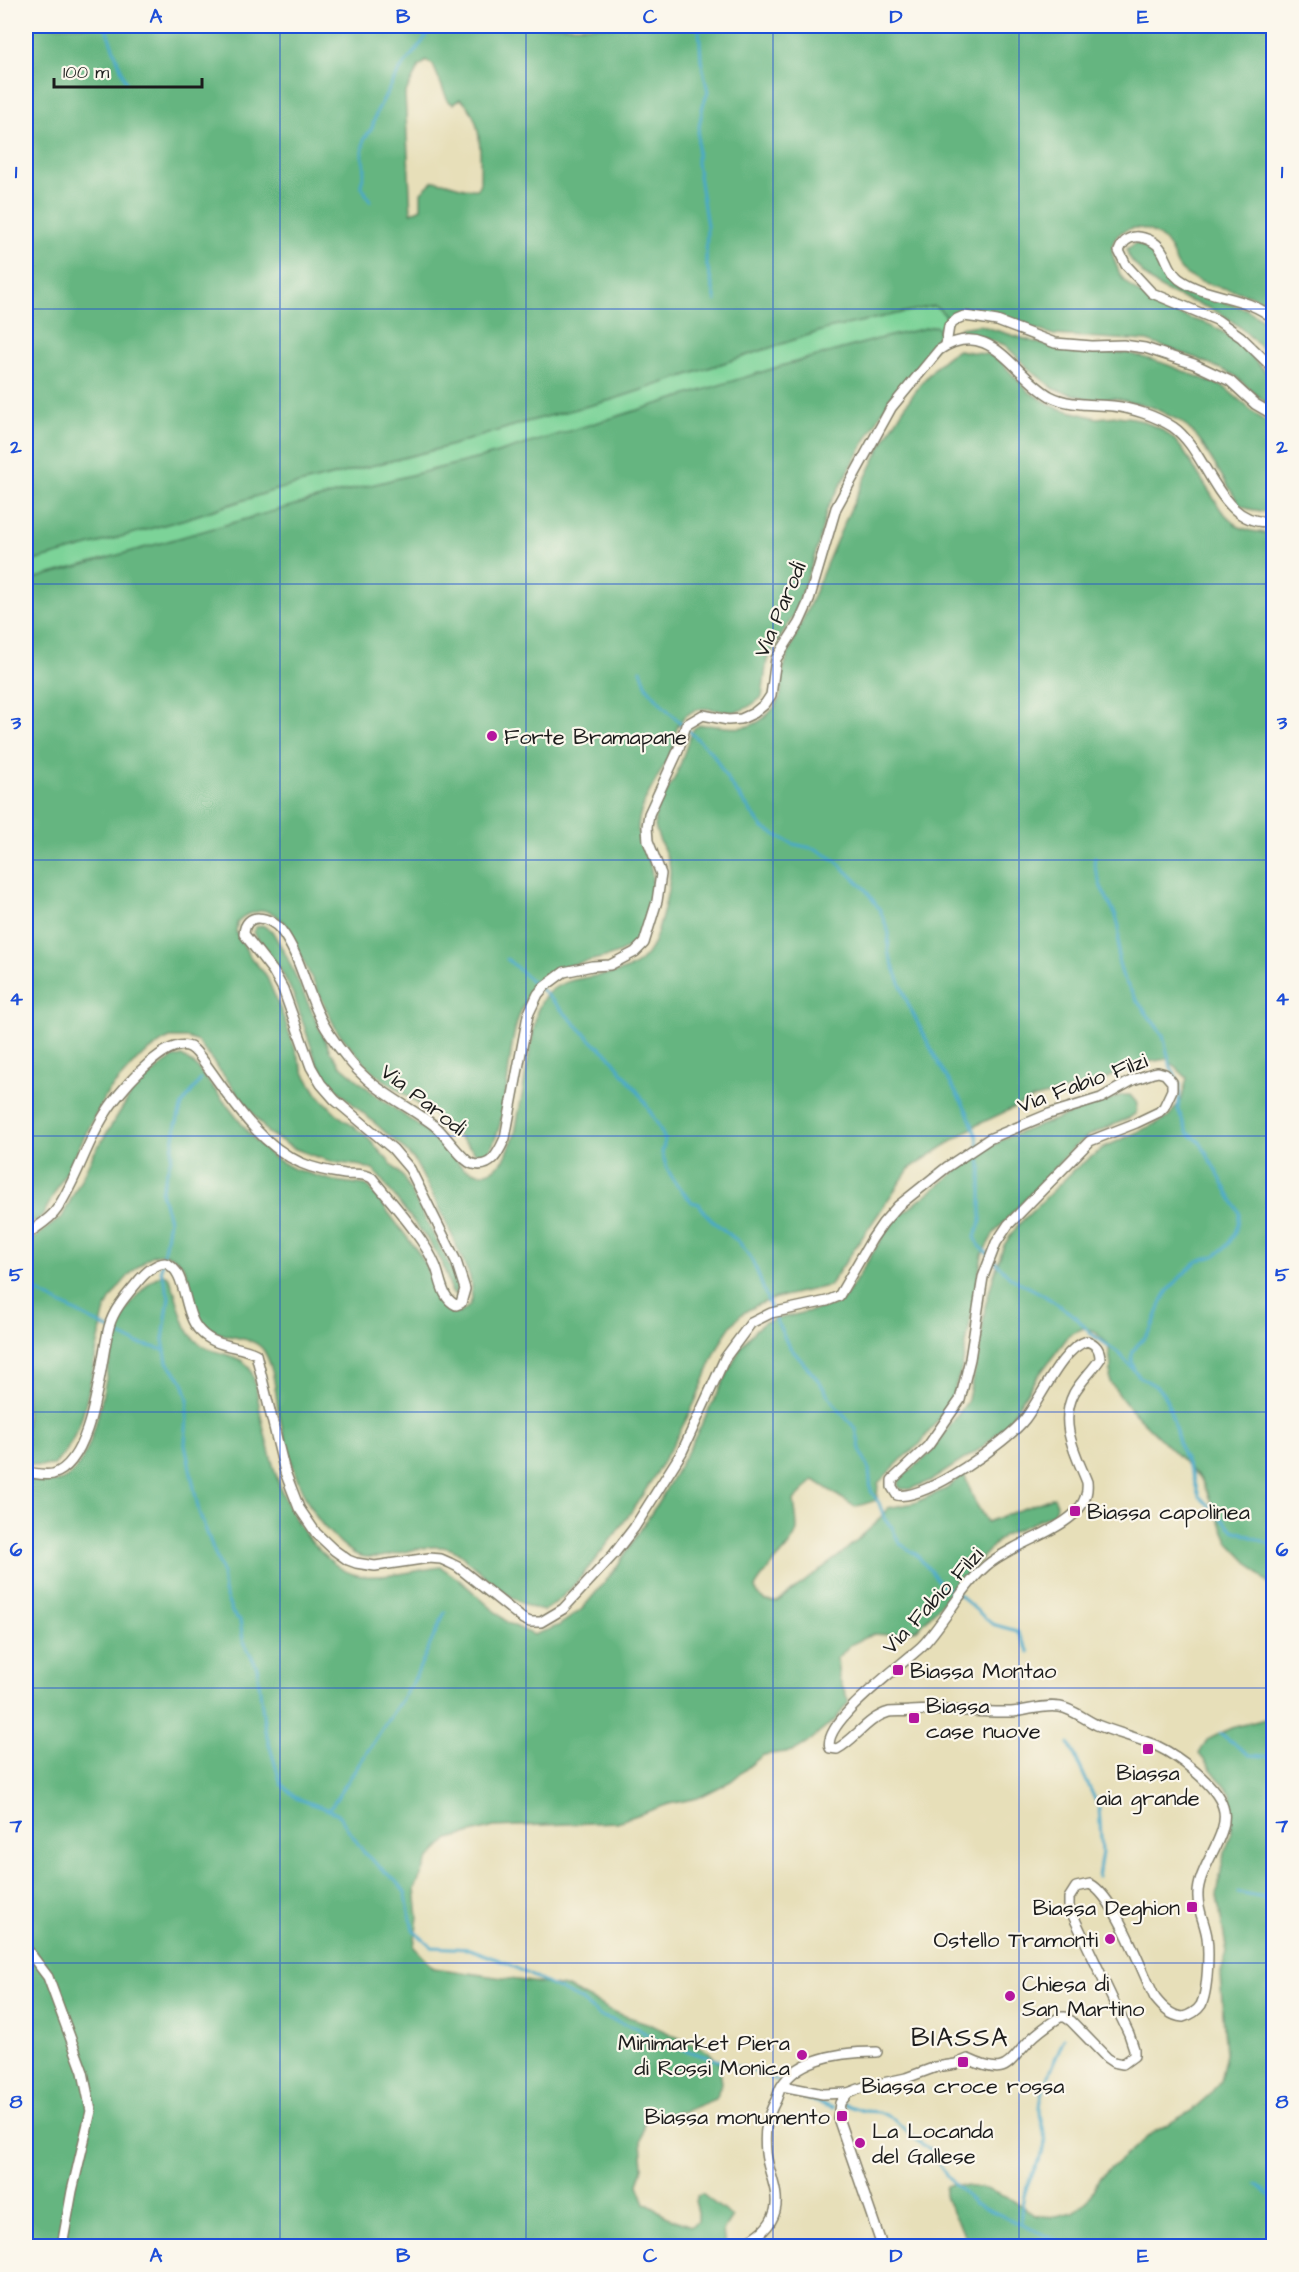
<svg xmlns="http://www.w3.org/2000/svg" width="1299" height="2272" font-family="'Architects Daughter',sans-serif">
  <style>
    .green { fill: #7cd398; stroke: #4c785a; stroke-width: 1.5 }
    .forest { fill: #65b580; stroke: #40684e; stroke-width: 1.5; fill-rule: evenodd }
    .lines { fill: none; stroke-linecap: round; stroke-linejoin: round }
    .stream { stroke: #49a9c8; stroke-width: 3 }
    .minor-casing { stroke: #827e6a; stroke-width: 12 }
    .minor { stroke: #fff; stroke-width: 9 }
    .grid { fill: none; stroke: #1d4ed8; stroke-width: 1.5; stroke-opacity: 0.55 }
    .poi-dot { fill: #b5179e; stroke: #fbf7ec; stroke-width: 2 }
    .labels { text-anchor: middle; stroke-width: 4.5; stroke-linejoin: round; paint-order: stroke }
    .street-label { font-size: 22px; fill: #1c1c1c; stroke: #fbf7ec }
    .poi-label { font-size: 22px; fill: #1c1c1c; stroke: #fbf7ec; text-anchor: start }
    .quarter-label { font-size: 26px; letter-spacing: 1.5px; fill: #1c1c1c; stroke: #fbf7ec }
    .neatline { fill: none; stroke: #1d4ed8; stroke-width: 2 }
    .grid-label { font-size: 20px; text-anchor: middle; font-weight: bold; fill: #1d4ed8 }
  </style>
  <rect width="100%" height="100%" fill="#fbf7ec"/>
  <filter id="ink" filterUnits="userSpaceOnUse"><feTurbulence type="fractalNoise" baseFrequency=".0167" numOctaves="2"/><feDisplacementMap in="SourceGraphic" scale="12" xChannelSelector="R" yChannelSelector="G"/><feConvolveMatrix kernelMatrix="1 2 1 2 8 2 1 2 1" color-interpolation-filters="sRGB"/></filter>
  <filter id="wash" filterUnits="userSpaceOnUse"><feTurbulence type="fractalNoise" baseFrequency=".008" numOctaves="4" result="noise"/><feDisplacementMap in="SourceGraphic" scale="24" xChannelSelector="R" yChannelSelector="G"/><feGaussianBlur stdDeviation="1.35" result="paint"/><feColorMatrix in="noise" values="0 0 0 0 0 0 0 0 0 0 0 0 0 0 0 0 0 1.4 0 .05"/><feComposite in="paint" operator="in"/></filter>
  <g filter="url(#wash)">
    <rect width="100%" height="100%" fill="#e7dfb9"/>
    <!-- green -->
    <polygon class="green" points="933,306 938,308 948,318 939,330 935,326 882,338 785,365 488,456 335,494 26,581 26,563 185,519 275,490 442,448 526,422 611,400 827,329"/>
    <!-- forest -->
    <g class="forest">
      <path d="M26,26H1273V308C1247,286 1204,291 1182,271C1175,265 1174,254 1169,247C1159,232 1138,222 1122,232C1112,239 1110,249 1114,259C1117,266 1119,275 1124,280C1140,297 1164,309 1186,317C1195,321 1207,322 1216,328C1238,340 1255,362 1273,379V406L1266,403L1234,375L1196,358L1147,341L1054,335L981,312L960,311L948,318L938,308L933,306L827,329L611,400L526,422L442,448L275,490L185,519L26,563ZM427,61L433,65L448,101L453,104L460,99C484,117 480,155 480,183L477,189C463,191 450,181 433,181L421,192V208L411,213L405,94L419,66Z"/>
      <path d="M1136,243L1154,251L1165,273L1173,284L1190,292L1246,309L1273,326V360C1258,345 1241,325 1221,314C1189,297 1163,299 1138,268C1133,262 1127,257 1127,249Z"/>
      <polygon points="979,325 1074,354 1128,353 1163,363 1224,387 1263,420 1273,423 1273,513 1249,509 1239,504 1199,439 1182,422 1152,407 1114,398 1089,399 1054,389 1028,368 1005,345 958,331 960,328"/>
      <path d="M935,326L939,330L936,347L890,398L827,509L818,546L795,613L767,660L762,697C755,703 747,709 738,711C722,715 706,702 690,713C685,716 680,721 678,726C675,732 675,738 674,744C665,771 639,799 638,828C638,838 645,849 648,858C657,882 651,911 640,933C622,971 562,950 534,987C499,1034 517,1102 489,1152L479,1156L444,1122L374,1073L337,1031L285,923L274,914L263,910L246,915L237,923L236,932L251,958L266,975L284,1018L303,1071L317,1094L338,1115L365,1135L403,1177L448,1262L457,1284L456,1295L452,1293L442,1262L430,1243L375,1171L362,1166L333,1162L312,1155L293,1148L268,1133L198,1042L188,1038H170L162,1042L137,1060L108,1092L43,1215L26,1227V581L335,494L488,456L785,365L882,338Z"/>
      <path d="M958,350L990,355L1001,362L1029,392L1057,408L1097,418L1117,416L1134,418L1159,428L1173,438L1183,450L1221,510L1237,526L1251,531L1273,534V1589L1229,1543L1201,1479L1128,1407L1110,1382L1111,1366L1108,1344L1094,1331L1084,1328L1070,1334L1032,1384L1007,1424L980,1449L932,1480L910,1489H901L898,1486L900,1479L931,1453L967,1402L979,1354L985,1307L994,1275L1004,1245L1018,1225L1076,1168L1105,1147L1168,1118L1182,1098L1187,1078L1167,1059L1142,1063L1096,1083L1032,1099L975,1126L909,1169L829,1286C803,1292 763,1298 742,1314C719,1333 707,1375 695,1402C668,1457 637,1508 598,1556C580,1578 568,1595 544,1611C516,1607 491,1580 469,1562C464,1558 457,1551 451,1549C421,1539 386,1565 357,1555C348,1551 336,1539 329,1532C301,1505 285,1446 278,1408C275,1390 274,1367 264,1351C252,1332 217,1343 201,1320C187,1300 196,1258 163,1254C158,1254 154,1254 150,1257C134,1268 114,1290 106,1308C102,1316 102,1326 100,1335C89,1379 88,1431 54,1465L38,1466L26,1464V1244L62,1217L93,1155L134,1089L164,1064L173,1058L182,1056L196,1066L252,1137L271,1156L294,1169L334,1181L366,1185L370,1188L421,1256L444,1306L453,1314L460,1313L469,1306L472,1299L470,1277L442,1213L414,1160L401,1146L346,1098L328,1081L316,1061L294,996L284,976L253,932L256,927L262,925L272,931L285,953L330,1051L340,1065L372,1092L438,1140L463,1168L481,1174L492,1170L504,1160L515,1134L537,1011C540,1006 542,999 546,995C574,965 630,988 651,948C659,933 671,885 670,869C668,850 652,835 655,816C657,804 671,787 676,775C683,760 686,743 694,728L700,725C717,724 738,732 754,724C764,720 775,708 779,699C784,689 780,677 784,667C791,644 802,622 812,599C836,540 902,377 958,350Z"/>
      <path d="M1122,1095H1130L1137,1103L1136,1113L1129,1118L1088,1136L1072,1149L994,1233L982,1255L962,1367L950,1403L920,1444L906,1455L878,1483L877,1500L855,1507L814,1480L794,1500C795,1509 797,1520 797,1529C796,1545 763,1570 755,1588C760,1600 764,1602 777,1602L840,1555L875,1524L888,1508L914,1503L946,1489L964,1474L975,1502L987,1522L1054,1497L1057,1504L1053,1514L1002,1536L918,1629L891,1635L872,1634L850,1645L837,1658L839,1679L849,1702L835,1720L806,1744L794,1751L763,1755L731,1781L698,1798L669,1804L617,1822L494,1827L449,1839L428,1860L415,1889L418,1917L414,1947L434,1968L566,1987L616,2013L647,2023L709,2052L719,2063L722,2083L715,2099L685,2111L646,2118L641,2141L643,2167L638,2185L645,2203L674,2220L691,2226L698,2222V2212L695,2201L697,2196L702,2194L732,2217L723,2231L725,2246H26V1479C35,1480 48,1484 57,1482C101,1472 104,1356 121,1321C127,1308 135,1297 145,1287C151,1281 155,1277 163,1274L168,1276C181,1298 178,1329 201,1345C216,1355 244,1354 251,1371C257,1385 258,1402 261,1416C272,1467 284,1518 324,1555C336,1566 346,1574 363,1576C388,1578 416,1570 441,1567L462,1582L508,1623L534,1635L558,1626L581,1610L614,1571L661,1498L689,1449L741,1347L755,1330L765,1322L835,1305L845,1298L885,1233L898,1217L968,1162L1005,1138Z"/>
      <path d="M1273,1717V2246H970C964,2238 962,2230 958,2221C953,2211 941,2198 946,2186L952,2184L986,2189L1012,2200L1035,2215L1052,2217L1074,2212L1088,2200L1099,2178L1152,2133L1191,2111L1210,2094L1220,2081L1226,2054L1220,1976L1227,1952L1217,1896L1223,1858L1232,1831L1231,1794L1199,1754L1207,1740L1231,1728Z"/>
    </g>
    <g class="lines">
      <!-- stream -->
      <g class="stream">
        <polyline points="105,26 126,82"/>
        <polyline points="699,26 701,60 708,92 703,105 698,133 697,163 707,226 706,261 716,301"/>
        <polyline points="370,201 361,185 365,168 362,155 364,139 372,128 377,111 399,71 423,41 432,26"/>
        <polyline points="641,670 647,687 664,707 713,754 729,782 763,828 793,844 816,849 835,860 865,889 880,910 889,933 888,952 909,1006 940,1066 966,1109 977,1137 981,1166 981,1221 975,1237 979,1245 1011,1278 1042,1294 1076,1317 1090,1333 1119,1353 1139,1376 1157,1387 1163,1394 1169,1406 1182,1453 1193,1476 1199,1496 1233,1530 1255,1538 1270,1544 1274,1548"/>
        <path d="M1095,857L1094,864L1101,887L1116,916L1119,927L1118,960L1123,978L1138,1002L1163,1035L1171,1068L1180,1084L1178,1109L1187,1132L1200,1142L1239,1212C1240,1229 1230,1246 1216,1255C1211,1258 1204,1258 1198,1261C1188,1268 1176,1282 1168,1291C1159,1302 1158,1317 1151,1329C1142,1345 1126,1347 1134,1368"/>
        <polyline points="507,959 545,993 595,1044 608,1054 641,1096 658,1125 665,1140 662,1152 666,1166 675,1183 692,1202 699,1204 710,1219 739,1242 748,1254 755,1266 770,1307 788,1345 818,1380 837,1408 856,1429 860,1449 869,1470 871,1491 879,1503 885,1520 892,1527 899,1543 917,1555 943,1586 958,1594 992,1624 1017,1631 1029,1652"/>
        <polyline points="201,1079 182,1105 176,1125 171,1158 161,1192 169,1220 161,1270 169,1297 163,1340 167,1362 183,1382 188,1399 185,1444 199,1512 222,1572 224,1592 233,1614 240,1620 243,1640 257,1667 265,1730 281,1784 296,1798 337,1813 365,1854 399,1884 405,1892 413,1930 432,1947 470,1949 504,1962 580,2000 600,2016 637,2028 658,2042 765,2075 778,2081"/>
        <polyline points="26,1286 136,1343 165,1350"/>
        <polyline points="1220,1733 1249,1755 1274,1757"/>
        <polyline points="1069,1743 1099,1808 1102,1852 1098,1877"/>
        <polyline points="329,1810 413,1682 445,1612"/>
        <polyline points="1238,1893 1274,1900"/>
        <polyline points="784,2091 833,2108"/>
        <polyline points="844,2104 864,2111 879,2112 894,2119 912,2137 932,2151 947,2177 974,2203 1069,2246"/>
        <polyline points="1257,2184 1274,2199"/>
        <path d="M1021,2223C1020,2206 1026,2186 1034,2170C1037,2163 1043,2157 1044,2149C1048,2134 1039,2122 1040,2108C1042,2083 1055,2061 1064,2038"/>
      </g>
    </g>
  </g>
  <g filter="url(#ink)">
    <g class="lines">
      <defs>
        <g id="minor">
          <path d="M1274,319C1247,295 1207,299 1179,279C1163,266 1169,245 1144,238C1132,234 1123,240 1119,251L1126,265L1152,293L1217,320L1241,337L1274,369"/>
          <polyline points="946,345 949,326 957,319 964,316 979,318 997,321 1055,343 1092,346 1123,345 1145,348 1194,364 1230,381 1255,404 1274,415"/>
          <path d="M26,1235C36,1227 50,1220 57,1209C77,1179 86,1144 105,1114C116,1095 163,1039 187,1046C193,1047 197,1053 201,1058C230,1096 255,1142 301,1163C315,1169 331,1172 345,1174C355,1175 363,1173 372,1178C391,1202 424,1238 435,1265C441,1278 441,1298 456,1305L461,1303L465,1289L456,1261L410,1169L393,1149L335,1100L321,1084L311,1067L283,989L273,971L244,934C245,911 270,916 281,930C303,959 308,1002 329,1033C340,1050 352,1066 367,1079C387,1097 413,1109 435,1126C445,1134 463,1162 473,1164C492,1169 499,1151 505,1138L528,1015L538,994L545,986L564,972L592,966L610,965L635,952L644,943L657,901L661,874L648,841L647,827L649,814L678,751L686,725L703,715L728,720L741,719L754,713L765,704L771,695L776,659L799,623L808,603L836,508L891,408L939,350C990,316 1013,375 1050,396C1069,406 1092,404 1113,406C1132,408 1156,416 1173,427C1209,452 1219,530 1274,521"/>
          <path d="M26,1472C34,1473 44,1476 53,1474C94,1462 100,1362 109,1327C113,1311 125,1297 136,1284C143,1275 153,1264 165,1263C188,1270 182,1313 200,1331C216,1348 238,1345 256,1354L285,1472L299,1508L316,1533L334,1550L348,1560L356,1563L375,1566L429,1558L441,1559L450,1563L458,1567L523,1619L530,1622H541L563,1609L614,1554L634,1528L682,1452L725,1358L751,1323L771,1313L827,1301L839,1296L872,1239L883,1223L898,1206L947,1167L989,1139L1049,1114L1101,1098L1133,1080L1153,1073L1158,1072L1165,1074L1172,1082V1090L1164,1107L1159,1112L1136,1123L1090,1141L1008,1225L996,1243L983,1277L970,1359L960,1400L928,1446L892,1480V1487L897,1495C925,1501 1008,1441 1025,1419C1042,1397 1062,1348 1087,1341C1096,1344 1100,1349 1100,1359C1092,1371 1081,1381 1074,1393C1058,1424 1076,1454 1087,1482C1091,1518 1042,1533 1018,1546C1007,1552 995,1558 986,1566C961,1588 946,1620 923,1645C905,1663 821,1722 830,1748L837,1749C856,1739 867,1718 889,1712C896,1711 904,1712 911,1711C945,1708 978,1713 1011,1712C1028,1711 1043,1704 1060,1707C1073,1709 1085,1720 1097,1725C1117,1733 1138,1738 1157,1746C1178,1756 1216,1784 1223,1807C1232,1834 1196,1868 1198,1897C1198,1911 1205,1923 1207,1937C1209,1952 1208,1991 1201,2005C1197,2011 1190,2015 1183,2017C1171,2016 1163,2008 1155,1998C1142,1972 1115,1896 1090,1884L1076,1887L1069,1898V1907L1129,2034L1134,2049V2056L1123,2064L1113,2062L1107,2058L1071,2021L1065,2017H1060C1049,2024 1039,2031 1030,2040C1005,2066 1007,2077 968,2059L956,2064L936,2067L906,2078L864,2087L848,2093L840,2103L838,2118L882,2246"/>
          <polyline points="26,1948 48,1977 83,2072 91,2111 72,2191 62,2246"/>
          <polyline points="782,2086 823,2094 848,2093"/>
          <path d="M740,2246C755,2237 770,2230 775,2211C780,2192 768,2172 766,2153C764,2131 766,2119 776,2100C778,2095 779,2091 781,2087C799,2056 846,2052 877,2052"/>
        </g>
      </defs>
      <!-- minor casing -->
      <use href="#minor" class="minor-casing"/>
      <!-- minor -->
      <use href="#minor" class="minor"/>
    </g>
  </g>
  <!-- grid -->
  <path class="grid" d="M280,26V2246M526,26V2246M773,26V2246M1019,26V2246M26,309H1274M26,584H1274M26,860H1274M26,1136H1274M26,1412H1274M26,1688H1274M26,1963H1274"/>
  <!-- markers -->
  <g class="poi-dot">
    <circle cx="492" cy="736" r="6"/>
    <rect x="1069" y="1505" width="12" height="12" rx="3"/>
    <rect x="892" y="1664" width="12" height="12" rx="3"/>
    <rect x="908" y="1712" width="12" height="12" rx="3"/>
    <rect x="1142" y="1743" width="12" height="12" rx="3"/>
    <rect x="1186" y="1901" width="12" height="12" rx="3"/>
    <circle cx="1110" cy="1939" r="6"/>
    <circle cx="1010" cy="1996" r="6"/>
    <circle cx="802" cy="2055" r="6"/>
    <rect x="957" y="2056" width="12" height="12" rx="3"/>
    <rect x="836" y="2110" width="12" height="12" rx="3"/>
    <circle cx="860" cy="2143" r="6"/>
  </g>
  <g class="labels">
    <!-- street labels -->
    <g class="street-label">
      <text transform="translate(779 609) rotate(-67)" y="8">Via Parodi</text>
      <text transform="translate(1082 1082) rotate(-20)" y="8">Via Fabio Filzi</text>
      <text transform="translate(424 1099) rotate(38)" y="8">Via Parodi</text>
      <text transform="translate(932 1600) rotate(-47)" y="8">Via Fabio Filzi</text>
    </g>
    <!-- poi labels -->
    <g class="poi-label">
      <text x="504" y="744">Forte Bramapane</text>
      <text x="1087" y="1519">Biassa capolinea</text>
      <text x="910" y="1678">Biassa Montao</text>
      <text x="926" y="1713">Biassa<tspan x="926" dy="25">case nuove</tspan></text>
      <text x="1148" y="1780" text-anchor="middle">Biassa<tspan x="1148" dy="25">aia grande</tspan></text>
      <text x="1180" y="1915" text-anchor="end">Biassa Deghion</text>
      <text x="1098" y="1947" text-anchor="end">Ostello Tramonti</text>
      <text x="1022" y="1991">Chiesa di<tspan x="1022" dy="25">San Martino</tspan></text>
      <text x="790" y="2050" text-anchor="end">Minimarket Piera<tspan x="790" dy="25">di Rossi Monica</tspan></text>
      <text x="963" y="2093" text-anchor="middle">Biassa croce rossa</text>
      <text x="830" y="2124" text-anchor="end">Biassa monumento</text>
      <text x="872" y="2138">La Locanda<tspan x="872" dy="25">del Gallese</tspan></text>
    </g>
    <!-- quarter labels -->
    <g class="quarter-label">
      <text x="960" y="2046">BIASSA</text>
    </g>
  </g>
  <!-- margin -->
  <rect width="1299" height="2272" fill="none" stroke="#fbf7ec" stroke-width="66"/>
  <!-- scale -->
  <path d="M54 78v9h148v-9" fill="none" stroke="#1c1c1c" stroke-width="3"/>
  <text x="63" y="78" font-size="18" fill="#1c1c1c" stroke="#fbf7ec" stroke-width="4.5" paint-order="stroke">100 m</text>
  <rect x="33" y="33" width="1233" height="2206" class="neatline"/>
  <g class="grid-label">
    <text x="156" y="23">A</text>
    <text x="403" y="23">B</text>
    <text x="650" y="23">C</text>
    <text x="896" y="23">D</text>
    <text x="1143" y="23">E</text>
    <text x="16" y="178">1</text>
    <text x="1282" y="178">1</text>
    <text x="16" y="453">2</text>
    <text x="1282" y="453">2</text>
    <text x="16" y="729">3</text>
    <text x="1282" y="729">3</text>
    <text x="16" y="1005">4</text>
    <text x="1282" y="1005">4</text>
    <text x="16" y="1281">5</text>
    <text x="1282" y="1281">5</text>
    <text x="16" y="1556">6</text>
    <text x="1282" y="1556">6</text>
    <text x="16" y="1832">7</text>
    <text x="1282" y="1832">7</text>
    <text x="16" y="2108">8</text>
    <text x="1282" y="2108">8</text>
    <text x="156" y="2262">A</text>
    <text x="403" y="2262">B</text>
    <text x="650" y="2262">C</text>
    <text x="896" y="2262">D</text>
    <text x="1143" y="2262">E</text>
  </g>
</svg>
